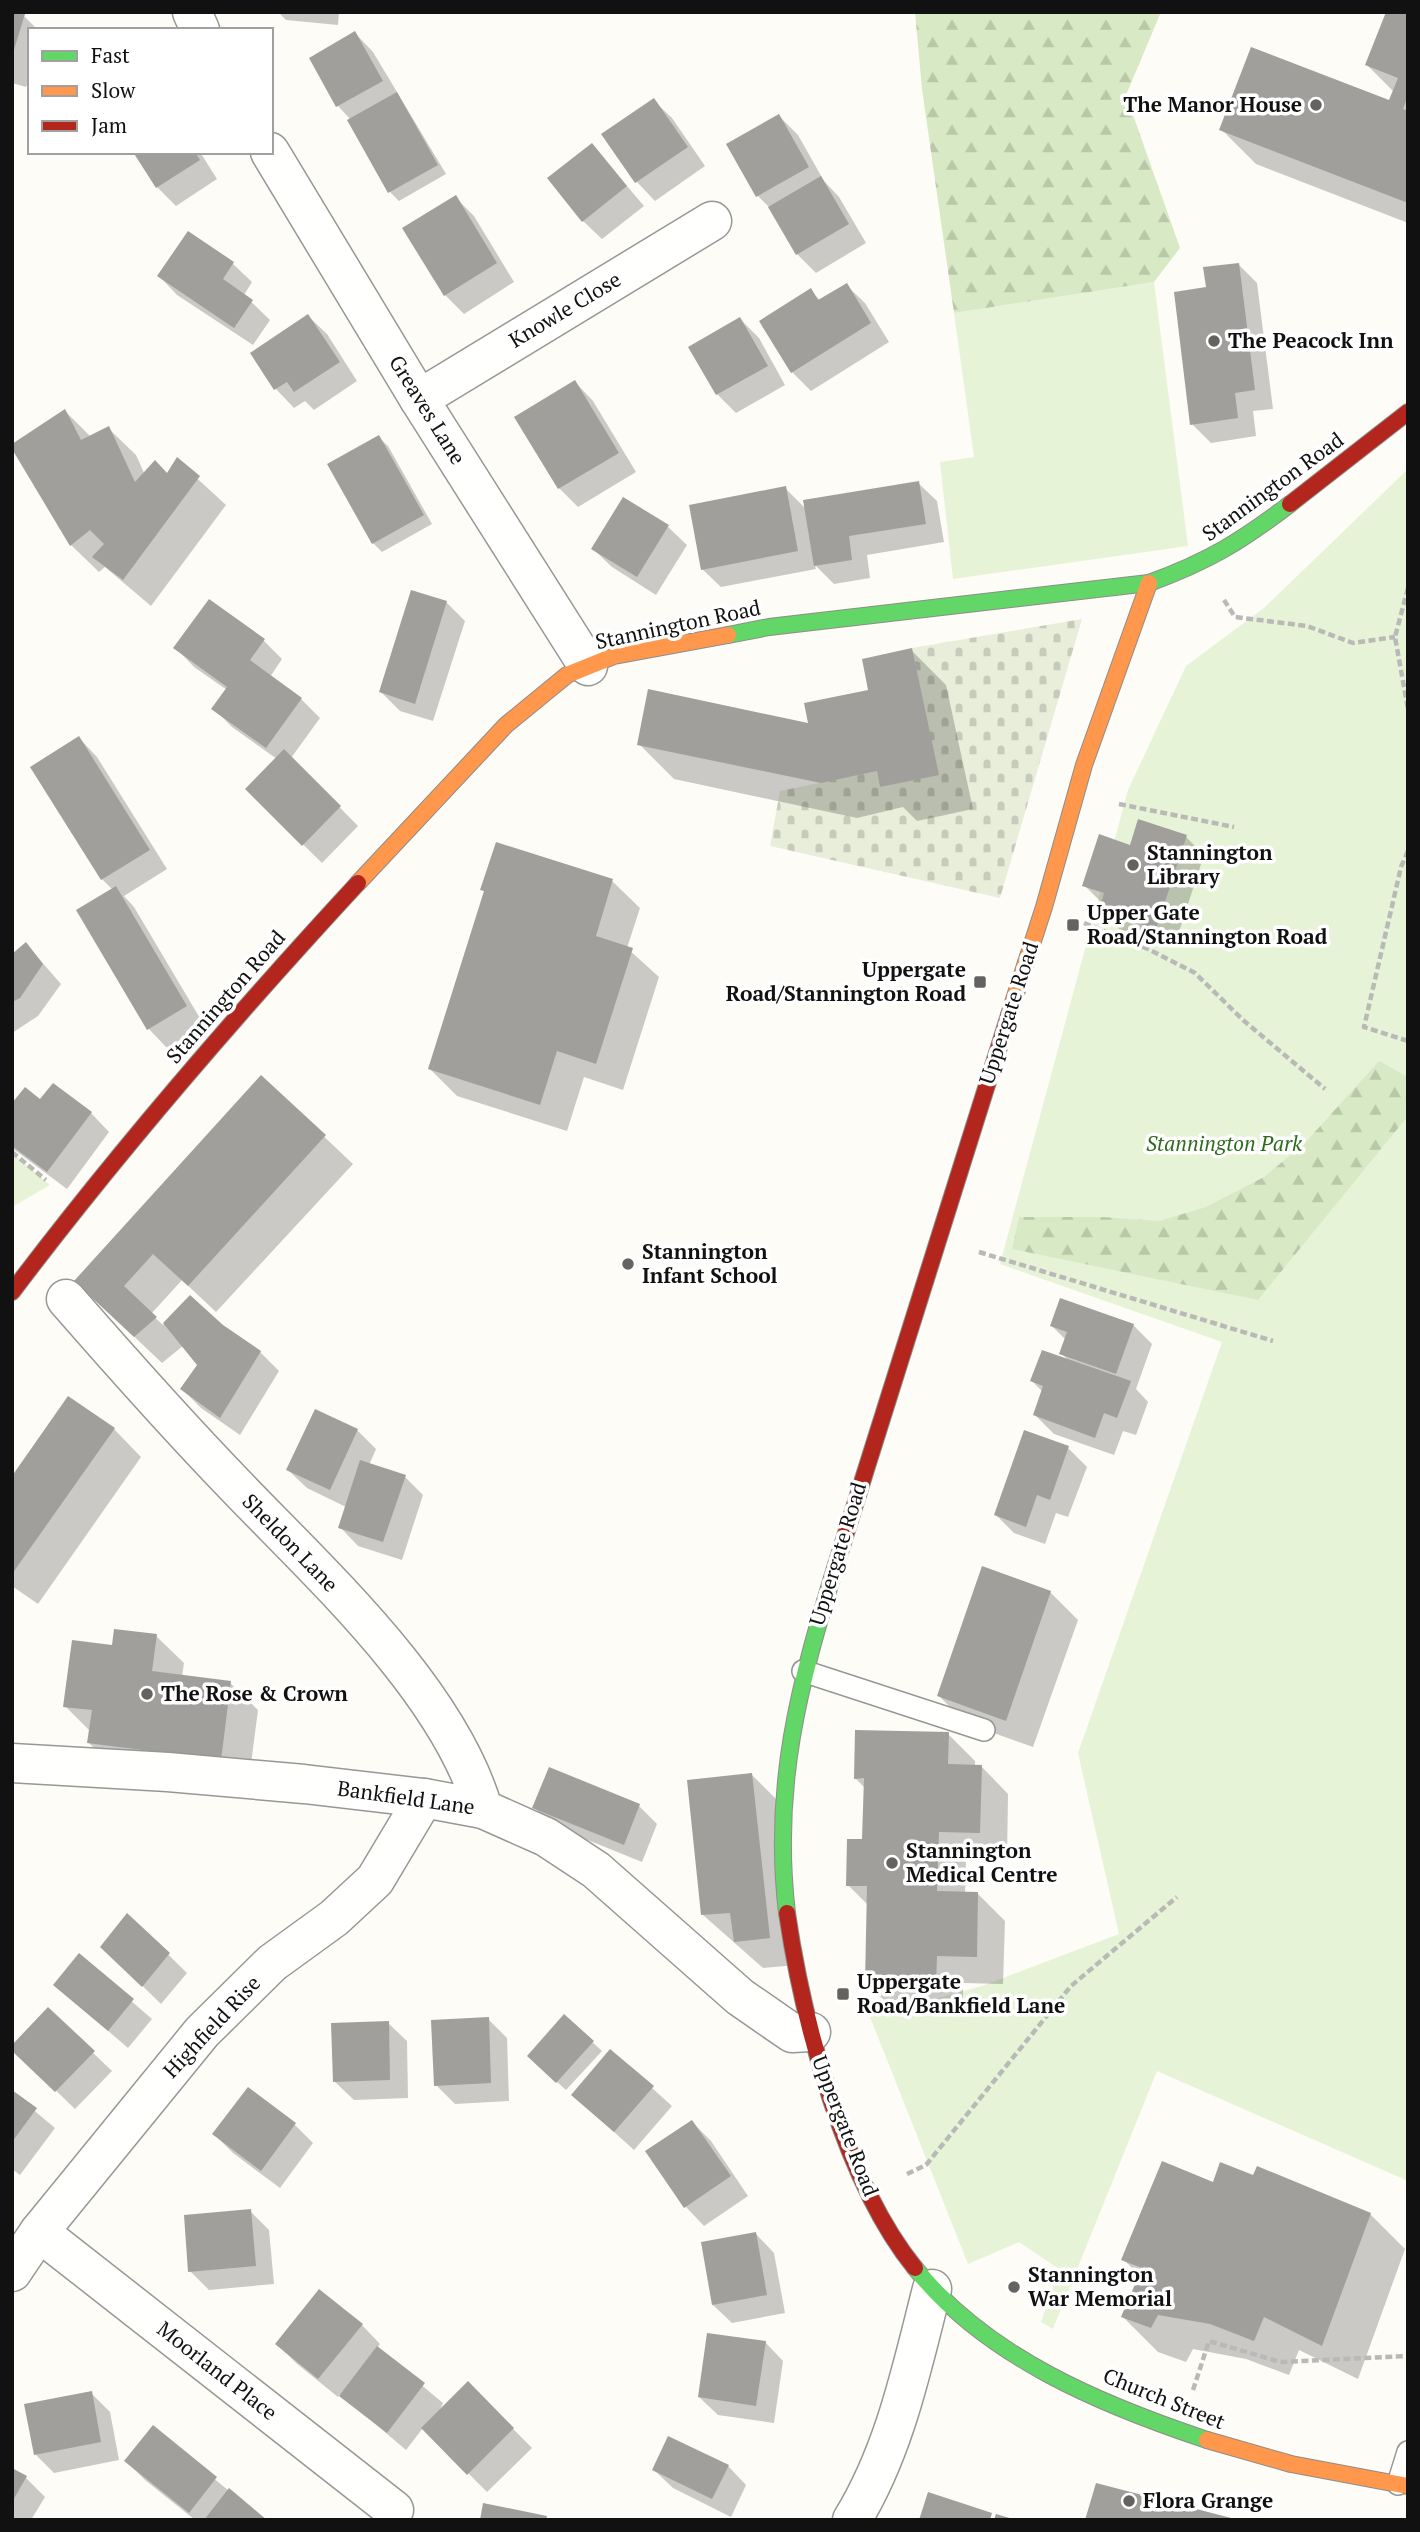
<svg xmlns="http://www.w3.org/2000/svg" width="1420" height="2532" font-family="'PT Serif',serif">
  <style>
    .green { fill: #e7f3d7 }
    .forest { fill: url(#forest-firs) }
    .cemetery { fill: url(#cemetery-stones) }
    .shadow { fill: #0003 }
    .building { fill: #a19f9c }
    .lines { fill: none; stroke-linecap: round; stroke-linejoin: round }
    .lane-casing { stroke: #979795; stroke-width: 24 }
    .street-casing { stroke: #979795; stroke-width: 41 }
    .fast-casing { stroke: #8e8d8b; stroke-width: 18 }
    .slow-casing { stroke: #8e8d8b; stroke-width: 18 }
    .jam-casing { stroke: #8e8d8b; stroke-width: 18 }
    .path { stroke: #b9b9b8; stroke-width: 4.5; stroke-dasharray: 7 3.5; stroke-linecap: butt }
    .lane { stroke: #fffffe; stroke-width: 21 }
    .street { stroke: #fffffe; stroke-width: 38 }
    .fast { stroke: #63d668; stroke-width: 16 }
    .slow { stroke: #ff974d; stroke-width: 16 }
    .jam { stroke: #b3261e; stroke-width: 16 }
    .poi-dot { fill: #646362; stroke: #fff; stroke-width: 2.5 }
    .labels { text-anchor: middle; stroke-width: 7; stroke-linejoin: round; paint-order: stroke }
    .poi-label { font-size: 21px; font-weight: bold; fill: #111; stroke: #fff; text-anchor: start }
    .street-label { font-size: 21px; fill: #111; stroke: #fff }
    .park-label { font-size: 21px; font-style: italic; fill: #2f6b1f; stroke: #fff }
  </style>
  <defs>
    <pattern id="forest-firs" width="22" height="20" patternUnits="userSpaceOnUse" patternTransform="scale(1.75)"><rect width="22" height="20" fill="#d8eac5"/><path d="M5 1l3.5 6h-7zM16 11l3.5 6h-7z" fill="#b8c8a8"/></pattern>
    <pattern id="cemetery-stones" width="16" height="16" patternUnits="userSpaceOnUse" patternTransform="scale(1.75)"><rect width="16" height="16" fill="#e9eedb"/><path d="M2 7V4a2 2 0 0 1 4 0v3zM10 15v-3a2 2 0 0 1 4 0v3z" fill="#c7cbbb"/></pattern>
  </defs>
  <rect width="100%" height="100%" fill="#fdfcf7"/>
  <!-- green -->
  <g class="green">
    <polygon points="1154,282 1188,546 953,579 940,462 974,457 954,313"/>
    <polygon points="1408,469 1408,2181 1157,2071 1053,2329 1041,2322 1059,2269 1019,2242 968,2264 870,2017 982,1986 1119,1934 1078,1753 1222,1342 1000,1264 1128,790 1186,666 1264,608"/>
    <polygon points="12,1153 50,1185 12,1207"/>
  </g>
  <!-- forest -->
  <g class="forest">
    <polygon points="915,12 1161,12 1126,95 1180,248 1154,282 954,313 922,89"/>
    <polygon points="1379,1061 1408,1077 1408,1116 1258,1300 1012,1249 1019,1217 1103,1217 1159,1221 1206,1207 1264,1177 1304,1144"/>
  </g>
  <!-- cemetery -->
  <polygon class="cemetery" points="1082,619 1000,898 770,846 780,791 877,771 880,787 938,774 912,648"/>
  <!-- shadow -->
  <g class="shadow">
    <polygon points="12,12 24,16 38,30 30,30 30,77 26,87 12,83"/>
    <polygon points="278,12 339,12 338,25 286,20"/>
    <polygon points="1408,12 1408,223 1256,164 1221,129 1390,103 1394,92 1367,65"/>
    <polygon points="355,33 373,52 446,174 399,201 390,192 351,120 338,106 311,59"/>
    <polygon points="653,100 672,118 705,166 655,201 637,182 603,134"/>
    <polygon points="779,116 798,135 824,181 839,197 866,243 816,273 797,254 771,209 758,196"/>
    <polygon points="592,145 644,206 602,239 583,221"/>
    <polygon points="136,152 200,152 217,179 176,206 157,187"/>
    <polygon points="455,197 474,216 514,282 464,314 445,295"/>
    <polygon points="188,233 233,264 252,282 244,295 270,320 253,345 177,295 159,276"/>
    <polygon points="1239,265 1257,283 1273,409 1253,411 1256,436 1211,443 1192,424 1208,289"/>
    <polygon points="846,285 865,303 889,342 811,391 792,372 811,291 821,301"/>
    <polygon points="308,316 327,334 357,381 314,410 305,401 294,408 276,389 252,353"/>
    <polygon points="740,319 759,338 785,385 736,413 717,394"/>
    <polygon points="575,382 593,401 636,472 578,507 559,488 517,418"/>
    <polygon points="65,411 91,437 108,428 136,455 145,475 168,475 177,460 226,505 151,606 105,567 99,572 71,545"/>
    <polygon points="378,437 388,446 432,524 382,552 373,543 329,465"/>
    <polygon points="918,483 937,501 944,542 867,555 870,578 834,584 815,565 816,569 721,587 702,569 785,488 806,509"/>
    <polygon points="624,500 668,527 687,545 656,595 612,567 593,549"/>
    <polygon points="446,602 465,621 433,721 400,711 381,692"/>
    <polygon points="264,641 282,659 270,677 301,699 320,718 291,758 358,826 322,863 247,789 277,759 232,727 214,709 227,690 194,667 176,648"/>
    <polygon points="911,650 946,685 973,809 917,821 903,807 857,818 674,779 639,744 811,725 870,691"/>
    <polygon points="79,738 97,757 167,869 124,896 134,907 204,1025 167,1048 149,1029 78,910 113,890 102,879"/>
    <polygon points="1186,837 1204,855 1174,947 1119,929 1101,910 1103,904 1084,885"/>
    <polygon points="497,844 612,881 640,908 627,948 659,977 623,1090 584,1077 567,1131 457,1096 430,1069 486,893 482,889"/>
    <polygon points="26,944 61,984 38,1016 12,1033 12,956"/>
    <polygon points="261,1077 353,1164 216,1312 182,1280 151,1314 163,1325 190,1297 221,1327 260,1352 279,1371 240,1435 201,1408 182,1389 199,1365 184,1345 162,1363 104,1308"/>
    <polygon points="41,1101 91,1113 109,1132 67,1189 12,1148 12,1106"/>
    <polygon points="1133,1325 1152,1344 1136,1389 1148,1402 1136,1435 1123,1431 1114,1455 1054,1434 1035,1415 1043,1392 1032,1381 1069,1361 1061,1353 1066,1340 1052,1326"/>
    <polygon points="114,1429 141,1457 38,1604 12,1586 12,1479"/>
    <polygon points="357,1430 376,1449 369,1465 405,1477 423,1495 402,1560 358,1546 340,1527 346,1507 307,1488 288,1470"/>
    <polygon points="1068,1448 1087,1467 1068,1517 1056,1513 1045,1544 1014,1533 996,1515"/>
    <polygon points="1050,1592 1078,1620 1033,1747 966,1723 939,1696"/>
    <polygon points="156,1636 184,1663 182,1677 230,1683 258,1710 248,1787 116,1770 89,1743 90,1731 65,1706 114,1647"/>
    <polygon points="948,1734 975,1761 975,1766 981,1766 1008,1794 1007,1860 966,1859 965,1893 977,1893 1005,1921 1003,1984 963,1983 963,2012 894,2010 866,1982 868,1905 848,1885 864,1841 865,1788 855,1778"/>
    <polygon points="752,1775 779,1802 797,1965 763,1968 703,1915"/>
    <polygon points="639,1806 657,1824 642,1862 553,1826 534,1807"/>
    <polygon points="128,1915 187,1973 161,2004 121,1965"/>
    <polygon points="79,1956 152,2019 128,2048 55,1985"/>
    <polygon points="48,2010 112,2071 75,2109 12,2048"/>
    <polygon points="565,2017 602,2051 566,2090 538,2065"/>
    <polygon points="488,2019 507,2038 509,2101 455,2104 436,2085"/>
    <polygon points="388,2023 407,2041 408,2098 354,2100 335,2082"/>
    <polygon points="611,2051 672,2106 634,2150 573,2095"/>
    <polygon points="248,2089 295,2125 313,2143 280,2188 233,2153 214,2134"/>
    <polygon points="12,2092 55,2128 20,2175 12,2169"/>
    <polygon points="692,2122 711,2141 748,2196 704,2226 686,2207 648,2152"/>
    <polygon points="1253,2177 1370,2214 1405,2249 1358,2379 1299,2350 1289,2375 1246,2359 1193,2349 1186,2362 1158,2352 1123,2317 1140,2276 1123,2259 1214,2184"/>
    <polygon points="250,2211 269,2230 274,2284 209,2290 190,2271"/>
    <polygon points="756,2234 774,2253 785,2313 732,2323 713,2305"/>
    <polygon points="362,2325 380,2344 377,2348 443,2403 439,2412 468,2383 532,2448 487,2492 423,2428 406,2450 340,2394 338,2397 296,2363 277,2344"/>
    <polygon points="765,2342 783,2361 774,2423 718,2415 699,2397"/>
    <polygon points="91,2393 110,2412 119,2460 54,2473 36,2455"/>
    <polygon points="153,2428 229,2491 265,2520 195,2520 145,2480 126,2461"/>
    <polygon points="728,2466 746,2485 731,2517 673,2488 654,2470"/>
    <polygon points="12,2470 26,2478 45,2497 31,2520 12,2520"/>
  </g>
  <!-- building -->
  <g class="building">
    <polygon points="12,12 25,14 13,53 12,53"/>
    <polygon points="1386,12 1408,12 1408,96 1403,109 1408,111 1408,203 1219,130 1251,47 1389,100 1398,78 1365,65"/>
    <polygon points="355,31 383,81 336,107 309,58"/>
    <polygon points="397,92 438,165 388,193 347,120"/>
    <polygon points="654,98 688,147 635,183 601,134"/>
    <polygon points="779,114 809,167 756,197 726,144"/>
    <polygon points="592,143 627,186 582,222 547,178"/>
    <polygon points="133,152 195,152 200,160 156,188"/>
    <polygon points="821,176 849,224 796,255 768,207"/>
    <polygon points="456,195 497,263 444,296 402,228"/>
    <polygon points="188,231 234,262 223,279 253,300 234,328 157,276"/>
    <polygon points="1239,263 1255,390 1235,393 1238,418 1190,425 1174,292 1206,287 1203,267"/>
    <polygon points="847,283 871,323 791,373 759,321 811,288 818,300"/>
    <polygon points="308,314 340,362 294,392 287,382 274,390 250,353"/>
    <polygon points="740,317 768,366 716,395 688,347"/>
    <polygon points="575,380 619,453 558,489 514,417"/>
    <polygon points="65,409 81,440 109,426 135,482 155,460 167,473 177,457 200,476 123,580 92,557 104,544 90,530 70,546 12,449 12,444"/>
    <polygon points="379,435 424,515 372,544 327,464"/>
    <polygon points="919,481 926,524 849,536 852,560 814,566 803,500"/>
    <polygon points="786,486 798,551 701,570 689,505"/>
    <polygon points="623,497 669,525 637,577 591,549"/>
    <polygon points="411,590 447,601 415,704 379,692"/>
    <polygon points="209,599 265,639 250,660 302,698 266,748 211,709 227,687 173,648"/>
    <polygon points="912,648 939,775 880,787 877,771 821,783 637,745 648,689 808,723 804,703 868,690 862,659"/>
    <polygon points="79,736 150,850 101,880 30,767"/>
    <polygon points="284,749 341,806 302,846 245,789"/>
    <polygon points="1138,819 1187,835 1156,929 1099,911 1104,893 1082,886 1099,834 1130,845"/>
    <polygon points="496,842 613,879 596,936 633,948 596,1064 557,1051 540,1105 428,1069 484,891 480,890"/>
    <polygon points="116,886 187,1006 147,1030 76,910"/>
    <polygon points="26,942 43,964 20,998 12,1002 12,954"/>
    <polygon points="261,1075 326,1135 188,1286 153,1254 124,1286 157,1317 134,1337 74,1281"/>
    <polygon points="53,1083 92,1112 47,1172 12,1146 12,1103 25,1087 40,1099"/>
    <polygon points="190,1295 223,1325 261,1351 220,1418 180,1389 197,1365 163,1323"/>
    <polygon points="1060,1298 1134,1324 1116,1374 1059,1354 1067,1332 1050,1326"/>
    <polygon points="1042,1350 1131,1381 1117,1418 1104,1413 1095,1438 1033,1415 1043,1386 1030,1381"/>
    <polygon points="68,1396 115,1428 12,1574 12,1476"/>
    <polygon points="315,1409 358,1429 330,1490 286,1470"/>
    <polygon points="1024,1430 1069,1446 1050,1500 1037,1495 1026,1527 994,1515"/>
    <polygon points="360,1460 406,1475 383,1542 338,1528"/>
    <polygon points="982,1566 1051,1591 1006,1721 937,1696"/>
    <polygon points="114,1629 157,1634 152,1671 231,1681 221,1760 87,1743 92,1710 63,1707 72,1640 112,1645"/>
    <polygon points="855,1730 949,1732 948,1764 982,1765 980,1833 939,1832 937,1891 978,1892 977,1957 937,1956 936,1985 865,1983 867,1886 846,1886 847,1839 862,1839 864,1778 854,1779"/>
    <polygon points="549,1767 640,1804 624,1845 532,1808"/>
    <polygon points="752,1773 770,1938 734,1942 730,1913 701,1915 687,1780"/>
    <polygon points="127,1913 170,1953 142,1987 100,1947"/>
    <polygon points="79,1953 134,1999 108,2031 53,1985"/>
    <polygon points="48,2007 95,2051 55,2092 12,2051 12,2045"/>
    <polygon points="564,2014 594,2041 556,2083 527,2056"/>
    <polygon points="489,2017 491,2083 434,2086 431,2020"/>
    <polygon points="389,2021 390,2080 333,2082 331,2023"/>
    <polygon points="610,2049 654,2086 614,2132 571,2095"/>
    <polygon points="248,2087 296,2123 261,2171 212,2134"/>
    <polygon points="12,2090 37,2108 12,2142"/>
    <polygon points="692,2120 731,2176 684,2208 645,2151"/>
    <polygon points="1162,2161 1213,2182 1220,2162 1253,2175 1257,2166 1371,2213 1322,2346 1264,2317 1254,2341 1210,2324 1158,2315 1151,2328 1121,2317 1142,2268 1121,2260"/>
    <polygon points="251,2209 256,2266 188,2272 184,2215"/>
    <polygon points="756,2232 767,2295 712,2305 701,2242"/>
    <polygon points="319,2289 363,2324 318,2379 275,2344"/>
    <polygon points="707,2333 766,2341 756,2406 698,2397"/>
    <polygon points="377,2346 425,2383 387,2433 339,2396"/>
    <polygon points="468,2381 514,2428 467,2475 421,2428"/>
    <polygon points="92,2391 101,2442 34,2455 24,2404"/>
    <polygon points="153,2425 217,2477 189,2513 124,2461"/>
    <polygon points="668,2436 729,2465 712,2499 652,2470"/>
    <polygon points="12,2468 27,2476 12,2502"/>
    <polygon points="1096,2483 1235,2519 1235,2520 1085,2520"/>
    <polygon points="229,2488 261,2515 267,2520 204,2520"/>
    <polygon points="928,2492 992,2513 990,2520 919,2520"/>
    <polygon points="483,2503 547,2516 546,2520 480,2520"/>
    <polygon points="996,2514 1013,2519 1013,2520 994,2520"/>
  </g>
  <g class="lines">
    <defs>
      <g id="lane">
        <polyline points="803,1671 984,1730"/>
        <polyline points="1398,2484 1408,2452"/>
      </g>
      <g id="street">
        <polyline points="192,12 200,30"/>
        <polyline points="270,152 419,399 588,666"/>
        <polyline points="419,399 712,221"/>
        <path d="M66,1299C121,1362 176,1424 234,1484C319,1573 448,1689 483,1809"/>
        <polyline points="12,1763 168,1772 304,1784 424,1798 483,1809 546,1837 596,1870 740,1997 792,2033 811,2032"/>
        <polyline points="39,2232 394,2510"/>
        <polyline points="12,2272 39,2232 202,2032 272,1963 334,1918 375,1880 424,1798"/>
        <path d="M852,2520C895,2450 912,2367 932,2289"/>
      </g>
      <g id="fast">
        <path d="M728,635L769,627L1149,583C1209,561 1240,542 1290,504"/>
        <path d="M787,1913C772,1786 799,1685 836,1565"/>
        <path d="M915,2268C986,2357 1102,2405 1207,2440"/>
      </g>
      <g id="slow">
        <polyline points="358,883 506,725 567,675 614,656 728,635"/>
        <polyline points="1009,1015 1044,907 1084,765 1149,583"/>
        <polyline points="1207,2440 1291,2464 1408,2486"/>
      </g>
      <g id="jam">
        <polyline points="1290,504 1408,412"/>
        <path d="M12,1292C120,1149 236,1015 358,883"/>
        <polyline points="836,1565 1009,1015"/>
        <path d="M787,1913C803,2022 845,2182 915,2268"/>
      </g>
    </defs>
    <!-- lane casing -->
    <use href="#lane" class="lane-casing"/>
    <!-- street casing -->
    <use href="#street" class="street-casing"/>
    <!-- fast casing -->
    <use href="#fast" class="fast-casing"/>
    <!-- slow casing -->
    <use href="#slow" class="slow-casing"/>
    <!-- jam casing -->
    <use href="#jam" class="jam-casing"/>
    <!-- path -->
    <g class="path">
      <polyline points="1408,588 1395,637 1408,709"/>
      <polyline points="1224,600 1235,617 1307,626 1353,643 1395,637"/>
      <polyline points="1119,804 1234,827"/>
      <polyline points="1408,851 1401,867 1364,1027 1408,1041"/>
      <polyline points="1084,923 1148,949 1195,973 1243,1020 1325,1089"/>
      <polyline points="12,1152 46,1180"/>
      <polyline points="979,1252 1273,1341"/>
      <polyline points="907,2174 926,2165 1071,1986 1177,1897"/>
      <polyline points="1193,2390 1209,2341 1280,2362 1408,2356"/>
    </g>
    <!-- lane -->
    <use href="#lane" class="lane"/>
    <!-- street -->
    <use href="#street" class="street"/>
    <!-- fast -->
    <use href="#fast" class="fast"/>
    <!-- slow -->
    <use href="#slow" class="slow"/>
    <!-- jam -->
    <use href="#jam" class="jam"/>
  </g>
  <!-- markers -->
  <g class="poi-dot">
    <circle cx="1316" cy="105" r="7"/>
    <circle cx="1214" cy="341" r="7"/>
    <circle cx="1133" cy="865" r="7"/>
    <rect x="1066" y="918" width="14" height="14" rx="3.5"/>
    <rect x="973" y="975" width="14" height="14" rx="3.5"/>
    <circle cx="628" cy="1264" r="7"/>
    <circle cx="147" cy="1694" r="7"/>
    <circle cx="892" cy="1863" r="7"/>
    <rect x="836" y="1987" width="14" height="14" rx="3.5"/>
    <circle cx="1014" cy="2287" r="7"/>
    <circle cx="1129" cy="2501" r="7"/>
  </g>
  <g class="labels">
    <!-- poi labels -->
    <g class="poi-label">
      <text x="1302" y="112" text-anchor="end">The Manor House</text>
      <text x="1228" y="348">The Peacock Inn</text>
      <text x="1147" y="860">Stannington<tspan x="1147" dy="24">Library</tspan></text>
      <text x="1087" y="920">Upper Gate<tspan x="1087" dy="24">Road/Stannington Road</tspan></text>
      <text x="966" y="977" text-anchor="end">Uppergate<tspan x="966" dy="24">Road/Stannington Road</tspan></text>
      <text x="642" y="1259">Stannington<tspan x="642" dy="24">Infant School</tspan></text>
      <text x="161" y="1701">The Rose &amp; Crown</text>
      <text x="906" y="1858">Stannington<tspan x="906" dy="24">Medical Centre</tspan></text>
      <text x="857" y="1989">Uppergate<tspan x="857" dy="24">Road/Bankfield Lane</tspan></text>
      <text x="1028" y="2282">Stannington<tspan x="1028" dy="24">War Memorial</tspan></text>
      <text x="1143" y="2508">Flora Grange</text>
    </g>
    <!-- street labels -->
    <g class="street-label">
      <text transform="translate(565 310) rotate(-31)" y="7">Knowle Close</text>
      <text transform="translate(427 410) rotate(58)" y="7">Greaves Lane</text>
      <text transform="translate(1273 487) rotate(-36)" y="7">Stannington Road</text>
      <text transform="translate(678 625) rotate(-12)" y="7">Stannington Road</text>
      <text transform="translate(226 997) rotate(-49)" y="7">Stannington Road</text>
      <text transform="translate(1009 1013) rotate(-72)" y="7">Uppergate Road</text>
      <text transform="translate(290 1543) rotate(46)" y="7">Sheldon Lane</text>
      <text transform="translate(838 1554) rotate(-73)" y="7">Uppergate Road</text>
      <text transform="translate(406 1798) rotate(8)" y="7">Bankfield Lane</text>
      <text transform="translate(212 2027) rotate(-47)" y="7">Highfield Rise</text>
      <text transform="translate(845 2126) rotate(69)" y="7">Uppergate Road</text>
      <text transform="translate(217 2371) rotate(38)" y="7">Moorland Place</text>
      <text transform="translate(1164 2399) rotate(22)" y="7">Church Street</text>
    </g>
    <!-- park labels -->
    <g class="park-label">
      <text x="1224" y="1151">Stannington Park</text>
    </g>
  </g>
  <!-- border -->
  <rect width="1420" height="2532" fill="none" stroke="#111111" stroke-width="28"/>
  <!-- legend -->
  <rect x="28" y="28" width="245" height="126" fill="#ffffff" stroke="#a0a0a0" stroke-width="2"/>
  <rect x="42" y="51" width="35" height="10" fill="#63d668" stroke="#a0a0a0" stroke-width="2"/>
  <text x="91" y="63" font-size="21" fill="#111111">Fast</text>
  <rect x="42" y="86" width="35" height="10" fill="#ff974d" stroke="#a0a0a0" stroke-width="2"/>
  <text x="91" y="98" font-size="21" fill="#111111">Slow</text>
  <rect x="42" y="121" width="35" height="10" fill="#b3261e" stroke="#a0a0a0" stroke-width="2"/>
  <text x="91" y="133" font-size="21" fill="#111111">Jam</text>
</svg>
